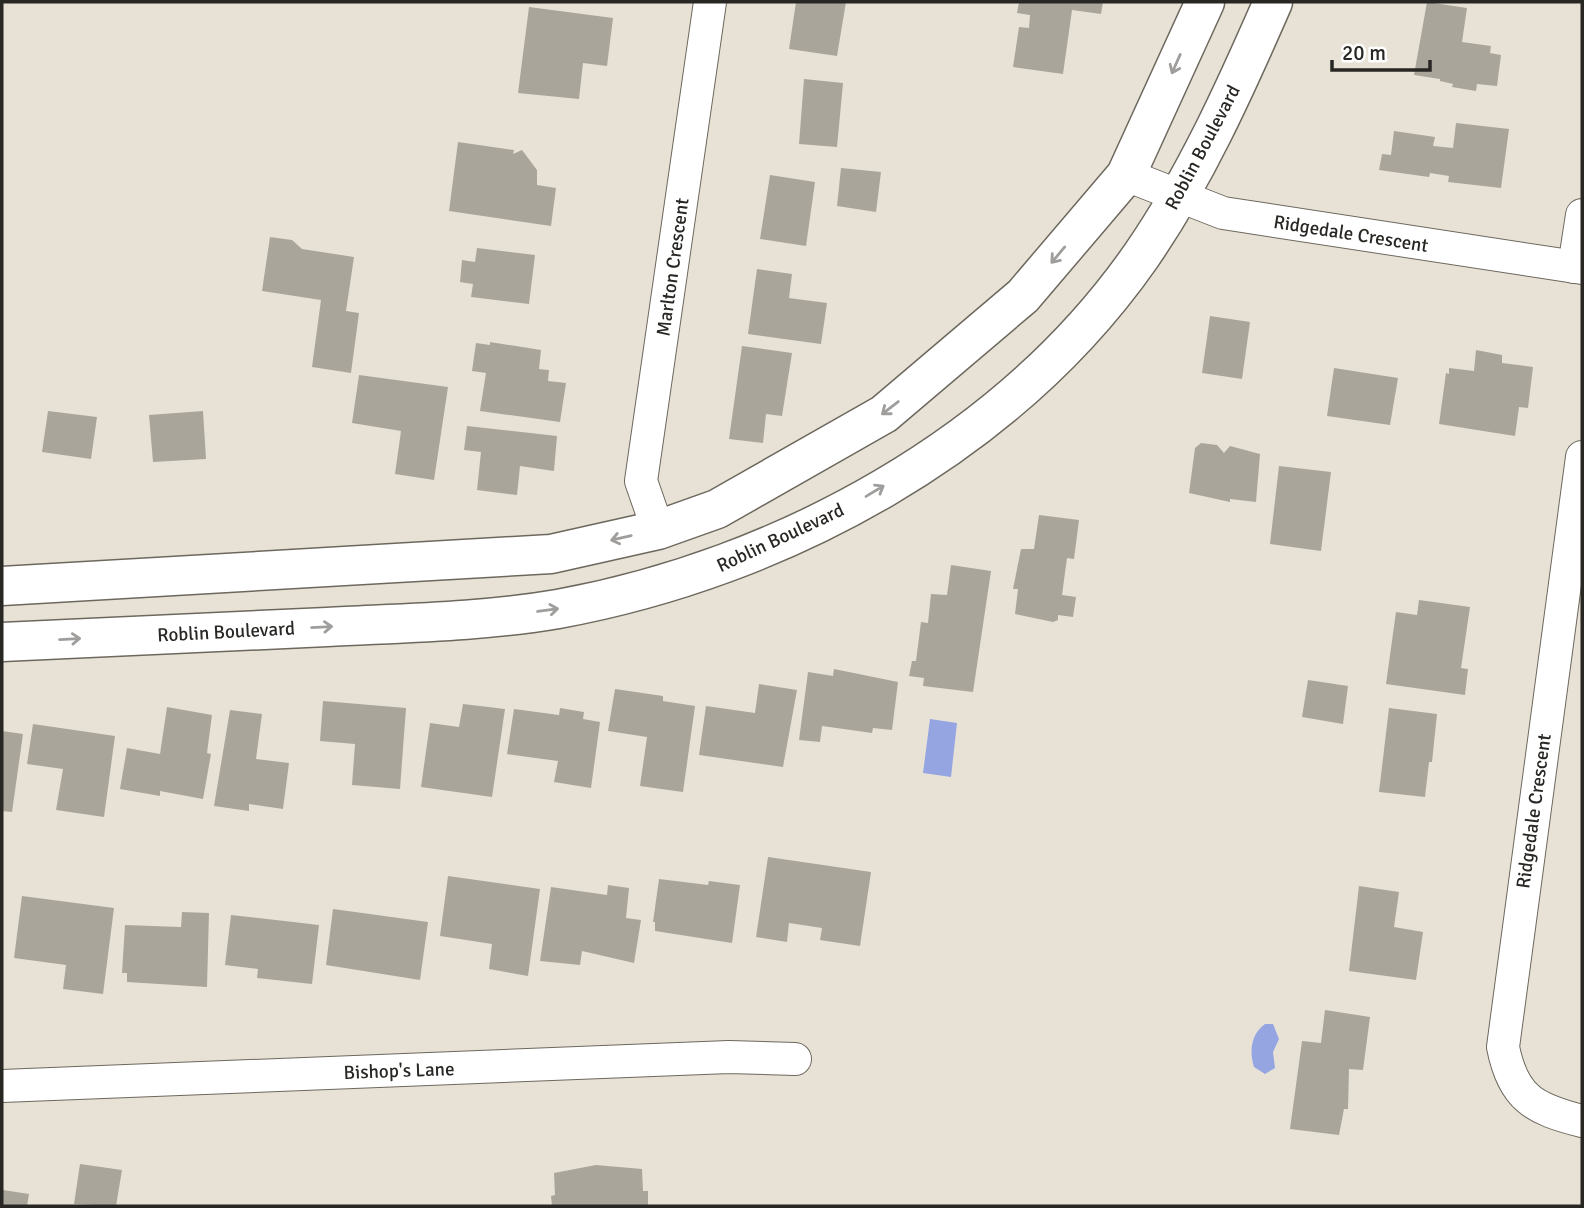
<svg xmlns="http://www.w3.org/2000/svg" width="1584" height="1208" font-family="Signika,sans-serif">
  <style>
    .water { fill: #95a5e2 }
    .building { fill: #aaa59a }
    .lines { fill: none; stroke-linecap: round; stroke-linejoin: round }
    .street-casing { stroke: #6d685e; stroke-width: 34 }
    .secondary-casing { stroke: #6d685e; stroke-width: 41 }
    .street { stroke: #fff; stroke-width: 32 }
    .secondary { stroke: #fff; stroke-width: 38 }
    .oneway { stroke: #9f9e9c }
    .labels { text-anchor: middle; stroke-width: 6; stroke-linejoin: round; paint-order: stroke }
    .street-label { font-size: 19px; fill: #292723; stroke: #fff }
  </style>
  <rect width="100%" height="100%" fill="#e8e2d6"/>
  <!-- water -->
  <g class="water">
    <polygon points="930,719 957,723 951,777 923,773"/>
    <path d="M1265,1024H1273L1279,1039L1273,1052L1275,1068L1265,1074L1254,1067C1249,1051 1251,1034 1265,1024Z"/>
  </g>
  <!-- building -->
  <g class="building">
    <polygon points="796,2 846,2 837,56 789,49"/>
    <polygon points="1019,2 1103,2 1101,14 1072,10 1063,74 1013,67 1019,27 1029,28 1030,15 1017,13"/>
    <polygon points="1427,2 1467,8 1462,42 1491,46 1490,53 1501,55 1497,86 1477,84 1476,91 1452,87 1453,84 1440,81 1440,79 1414,75"/>
    <polygon points="529,7 613,18 607,66 583,63 579,99 518,93"/>
    <polygon points="804,79 843,83 837,147 799,144"/>
    <polygon points="1456,123 1509,129 1501,188 1448,182 1449,176 1430,173 1429,177 1379,170 1382,154 1391,155 1394,131 1435,137 1433,146 1453,148"/>
    <polygon points="458,142 514,150 513,154 522,150 537,170 537,185 556,188 551,226 449,211"/>
    <polygon points="841,168 881,172 876,212 837,206"/>
    <polygon points="770,175 815,182 806,246 760,239"/>
    <polygon points="270,237 292,240 302,249 354,257 346,311 359,313 351,373 312,367 321,300 262,291"/>
    <polygon points="477,248 535,255 529,304 471,297 473,284 460,282 462,260 475,262"/>
    <polygon points="757,269 792,274 789,298 827,303 821,344 748,334"/>
    <polygon points="1210,316 1250,322 1242,379 1202,373"/>
    <polygon points="490,342 541,350 539,369 549,370 548,381 566,383 560,422 480,411 486,373 472,371 476,343 490,345"/>
    <polygon points="742,346 792,353 782,416 766,414 763,443 729,439"/>
    <polygon points="1476,350 1502,355 1502,363 1533,367 1528,408 1519,407 1515,436 1439,424 1446,373 1449,374 1449,368 1474,371"/>
    <polygon points="1334,368 1398,378 1390,425 1327,416"/>
    <polygon points="359,375 448,387 434,480 395,474 401,431 352,423"/>
    <polygon points="48,411 97,417 91,459 42,452"/>
    <polygon points="203,411 206,459 153,462 149,415"/>
    <polygon points="467,426 557,436 554,471 520,466 517,495 477,490 481,452 464,450"/>
    <polygon points="1201,443 1217,445 1224,453 1230,446 1260,454 1256,502 1230,499 1230,502 1189,493 1195,448"/>
    <polygon points="1279,466 1331,472 1321,551 1270,544"/>
    <polygon points="1039,515 1079,520 1074,559 1067,558 1062,595 1076,597 1073,617 1058,615 1058,620 1053,622 1015,614 1018,589 1013,589 1021,549 1034,549"/>
    <polygon points="951,565 991,571 973,692 923,686 924,678 909,676 912,661 916,661 921,622 928,623 931,594 947,595"/>
    <polygon points="1419,600 1470,607 1461,668 1468,669 1465,695 1386,684 1396,612 1417,615"/>
    <polygon points="834,669 898,682 892,730 873,728 872,733 822,726 820,742 799,740 808,672 833,676"/>
    <polygon points="1308,680 1348,686 1343,724 1302,717"/>
    <polygon points="759,684 797,690 783,767 699,755 706,706 755,713"/>
    <polygon points="615,689 663,696 663,701 695,706 683,792 640,786 647,737 608,731"/>
    <polygon points="323,701 406,708 400,789 352,785 355,744 320,741"/>
    <polygon points="463,704 505,709 492,797 421,787 430,723 459,727"/>
    <polygon points="167,707 212,715 207,753 211,754 203,799 160,791 160,796 120,789 127,748 160,754"/>
    <polygon points="560,708 584,712 583,719 600,722 591,788 554,782 558,761 507,754 514,709 559,715"/>
    <polygon points="1389,708 1437,714 1432,762 1429,762 1425,797 1379,792"/>
    <polygon points="230,710 262,714 256,759 289,763 283,809 249,804 249,811 214,806"/>
    <polygon points="33,724 115,736 104,817 56,810 63,769 27,764"/>
    <polygon points="2,731 23,734 12,812 2,811"/>
    <polygon points="768,857 871,872 860,946 820,940 822,928 789,923 787,942 756,937"/>
    <polygon points="448,876 540,889 528,976 489,969 492,944 440,936"/>
    <polygon points="659,879 708,885 709,881 740,885 732,943 655,931 655,922 653,922"/>
    <polygon points="608,885 629,888 626,918 641,920 634,963 582,951 580,965 540,961 551,887 607,895"/>
    <polygon points="1359,886 1399,892 1394,927 1423,932 1416,980 1349,971"/>
    <polygon points="22,896 114,908 103,994 63,989 66,965 14,958"/>
    <polygon points="333,909 428,922 420,980 326,965"/>
    <polygon points="182,912 209,913 207,987 127,982 127,973 122,973 125,925 181,927"/>
    <polygon points="231,915 319,925 312,984 257,978 258,969 225,965"/>
    <polygon points="1325,1010 1370,1017 1363,1070 1349,1069 1348,1109 1344,1109 1339,1135 1290,1129 1302,1041 1321,1043"/>
    <polygon points="80,1164 122,1170 116,1206 74,1204"/>
    <polygon points="596,1165 642,1169 643,1191 648,1191 648,1206 552,1206 551,1196 555,1195 554,1173"/>
    <polygon points="3,1190 29,1194 27,1206 2,1206"/>
  </g>
  <g class="lines">
    <defs>
      <g id="street">
        <polyline points="1126,175 1223,213 1582,268"/>
        <polyline points="1574,267 1582,215"/>
        <path d="M1582,457L1503,1047C1513,1098 1534,1109 1582,1121"/>
        <polyline points="658,530 641,481 710,2"/>
        <polyline points="2,1086 729,1057 795,1059"/>
      </g>
      <g id="secondary">
        <polyline points="2,586 551,554 658,530 717,509 884,414 1023,296 1126,175 1205,2"/>
        <path d="M2,642C110,637 218,632 327,627C404,623 482,622 558,609C782,568 1009,445 1141,256C1195,178 1235,89 1273,2"/>
      </g>
    </defs>
    <!-- street casing -->
    <use href="#street" class="street-casing"/>
    <!-- secondary casing -->
    <use href="#secondary" class="secondary-casing"/>
    <!-- street -->
    <use href="#street" class="street"/>
    <!-- secondary -->
    <use href="#secondary" class="secondary"/>
  </g>
  <!-- one-way arrows -->
  <defs><path id="oneway-shaft" d="M-6 0H5M1.5-3L5.5 0L1.5 3" fill="none" stroke-width="1.6" stroke-linecap="round" stroke-linejoin="round" transform="scale(1.75)"/></defs>
  <g class="oneway">
    <use href="#oneway-shaft" transform="translate(1176 64) rotate(114)"/>
    <use href="#oneway-shaft" transform="translate(1058 255) rotate(130)"/>
    <use href="#oneway-shaft" transform="translate(890 408) rotate(142)"/>
    <use href="#oneway-shaft" transform="translate(875 491) rotate(-31)"/>
    <use href="#oneway-shaft" transform="translate(621 538) rotate(167)"/>
    <use href="#oneway-shaft" transform="translate(548 610) rotate(-8)"/>
    <use href="#oneway-shaft" transform="translate(322 627) rotate(-3)"/>
    <use href="#oneway-shaft" transform="translate(70 639) rotate(-3)"/>
  </g>
  <g class="labels">
    <!-- street labels -->
    <g class="street-label">
      <text transform="translate(1202 147) rotate(-62)" y="7">Roblin Boulevard</text>
      <text transform="translate(1351 233) rotate(9)" y="7">Ridgedale Crescent</text>
      <text transform="translate(672 267) rotate(-82)" y="7">Marlton Crescent</text>
      <text transform="translate(780 537) rotate(-25)" y="7">Roblin Boulevard</text>
      <text transform="translate(226 631) rotate(-3)" y="7">Roblin Boulevard</text>
      <text transform="translate(1533 811) rotate(-82)" y="7">Ridgedale Crescent</text>
      <text transform="translate(399 1070) rotate(-2)" y="7">Bishop's Lane</text>
    </g>
  </g>
  <!-- border -->
  <rect width="1584" height="1208" fill="none" stroke="#292723" stroke-width="7"/>
  <!-- scale -->
  <path d="M1332 60v10h98v-10" fill="none" stroke="#292723" stroke-width="3.5"/>
  <text x="1342" y="60" font-size="21" fill="#292723" stroke="#ffffff" stroke-width="5" paint-order="stroke">20 m</text>
</svg>
